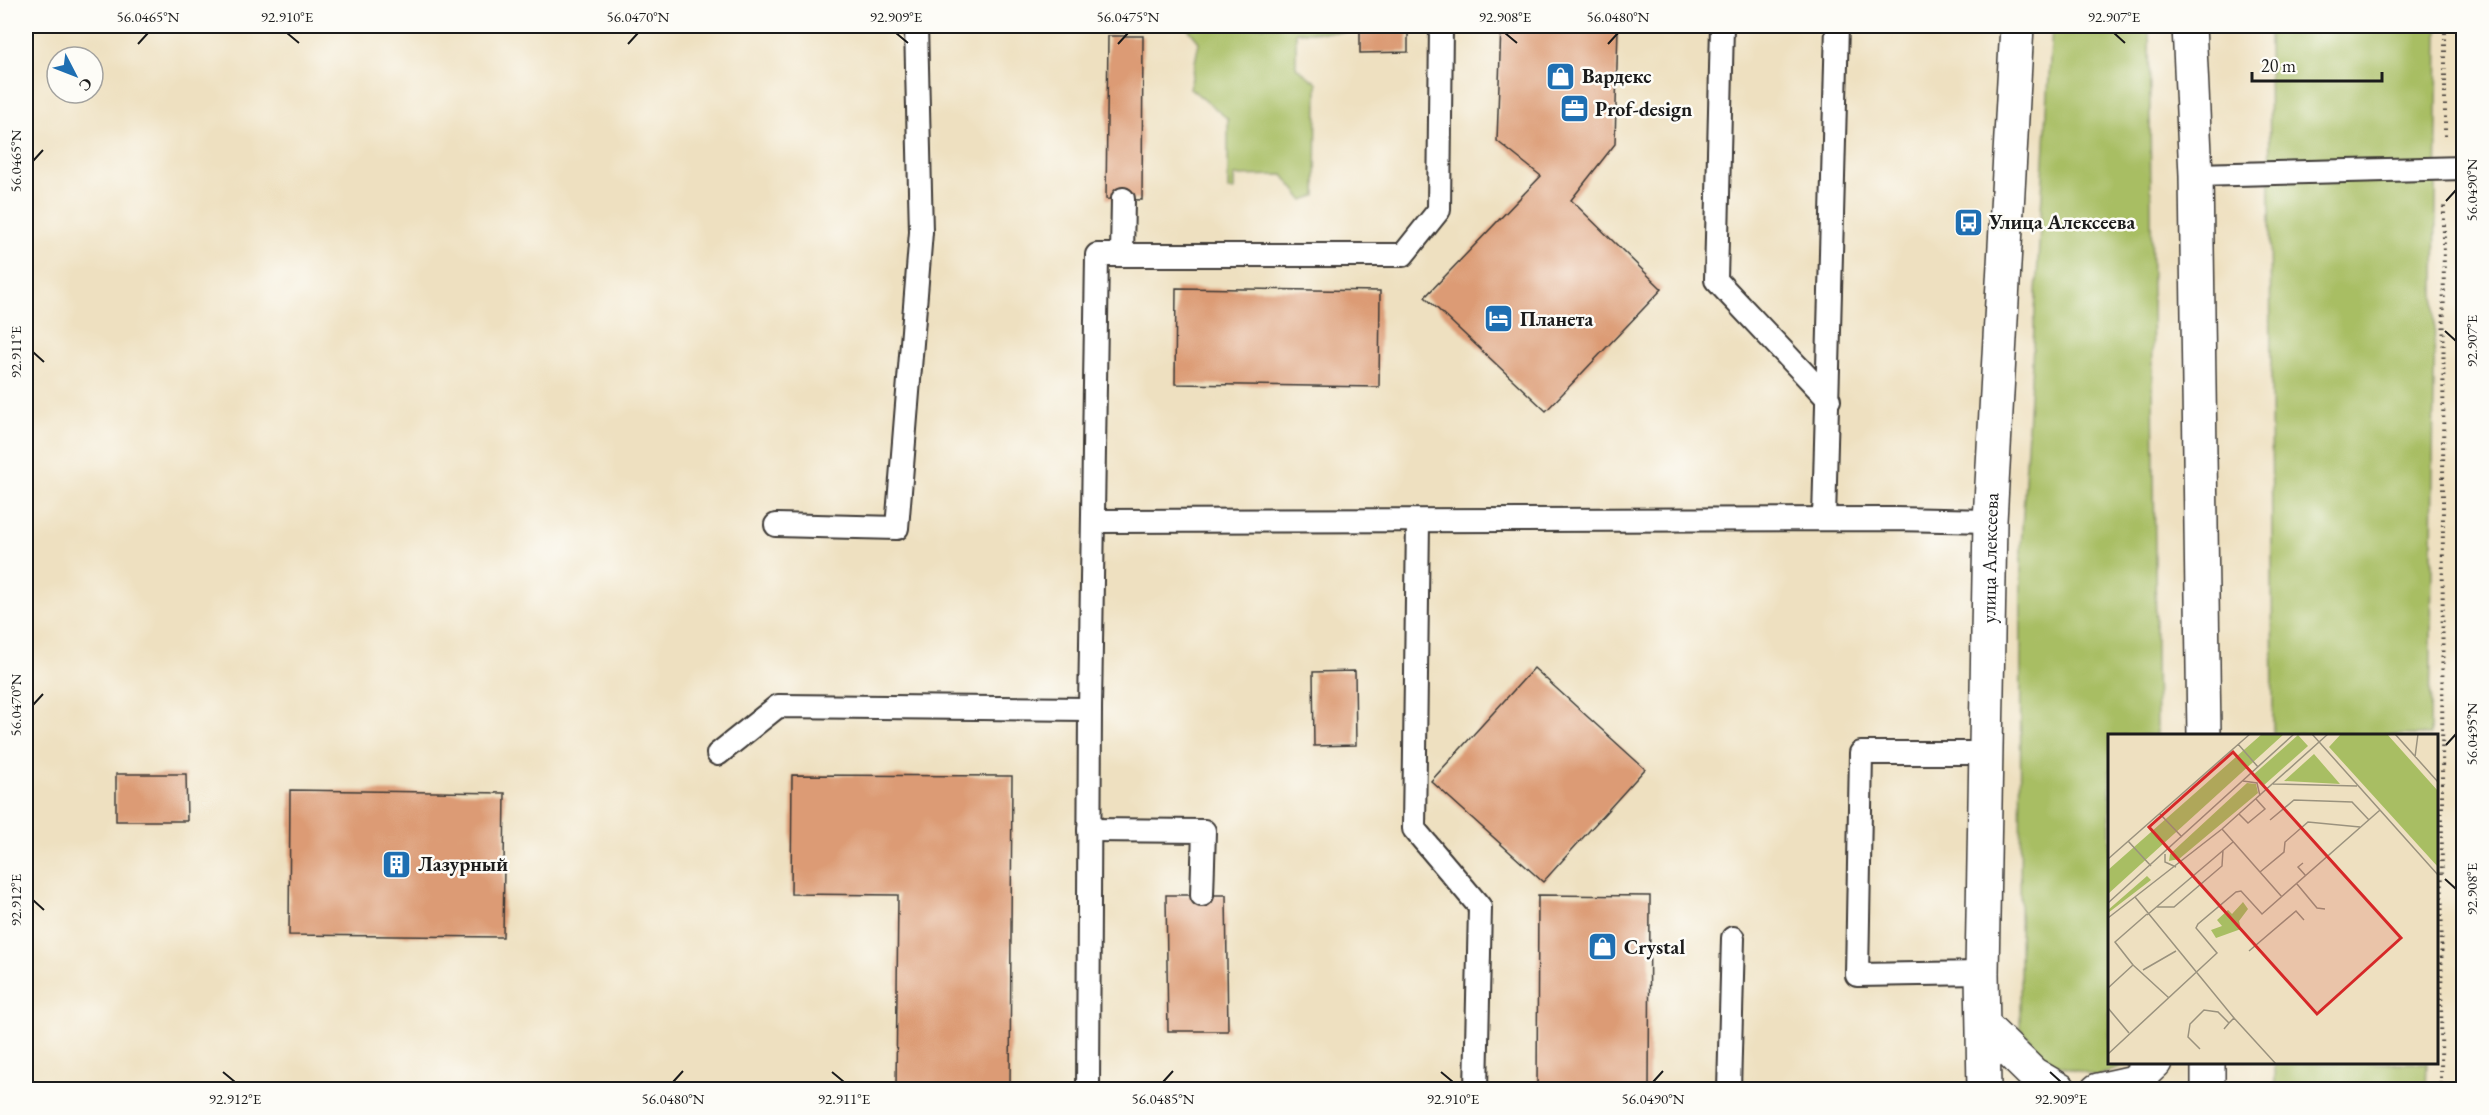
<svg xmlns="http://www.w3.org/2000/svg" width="2489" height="1115" font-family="'EB Garamond',serif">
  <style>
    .green { fill: #a8be63; stroke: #626d40; stroke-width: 1.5 }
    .building { fill: #dc9b74 }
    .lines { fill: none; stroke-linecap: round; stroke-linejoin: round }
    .service-casing { stroke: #3c3935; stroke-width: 26 }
    .tertiary-casing { stroke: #3c3935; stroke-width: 36 }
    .path { stroke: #3c3935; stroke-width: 4; stroke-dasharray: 1.5 4.5; stroke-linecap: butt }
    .service { stroke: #fff; stroke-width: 22 }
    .tertiary { stroke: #fff; stroke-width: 33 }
    .ticks { fill: none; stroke: #1c1c1c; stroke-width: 2 }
    .labels { text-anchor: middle; stroke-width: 5; stroke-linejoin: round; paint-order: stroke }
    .poi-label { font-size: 20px; font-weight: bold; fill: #1c1c1c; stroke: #fdfcf7; text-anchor: start }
    .street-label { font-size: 20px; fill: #1c1c1c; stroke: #fdfcf7 }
    .inset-road { fill: none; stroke: #9a927e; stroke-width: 1.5 }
    .view { fill: #d62828; fill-opacity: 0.15; stroke: #d62828; stroke-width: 3 }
    .inset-edge { fill: none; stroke: #1c1c1c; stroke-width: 3 }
    .neatline { fill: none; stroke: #1c1c1c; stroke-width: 2 }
    .ticks-label { font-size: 15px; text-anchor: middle; fill: #1c1c1c }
  </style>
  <rect width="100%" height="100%" fill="#fdfcf7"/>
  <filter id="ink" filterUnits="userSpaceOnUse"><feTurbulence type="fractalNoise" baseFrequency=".0167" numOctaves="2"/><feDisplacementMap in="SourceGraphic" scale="12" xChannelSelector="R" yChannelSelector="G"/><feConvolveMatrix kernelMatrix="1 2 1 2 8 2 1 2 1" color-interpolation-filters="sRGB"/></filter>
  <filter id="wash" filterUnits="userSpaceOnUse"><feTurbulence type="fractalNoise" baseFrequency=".008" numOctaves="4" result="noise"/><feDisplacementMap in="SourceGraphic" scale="24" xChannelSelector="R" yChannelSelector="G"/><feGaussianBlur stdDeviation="1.35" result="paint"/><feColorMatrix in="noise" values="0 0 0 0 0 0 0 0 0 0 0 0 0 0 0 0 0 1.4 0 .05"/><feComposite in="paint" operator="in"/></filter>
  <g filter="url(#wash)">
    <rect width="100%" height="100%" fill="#eee0c0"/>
    <!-- green -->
    <g class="green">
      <polygon points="1186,26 1350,26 1349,32 1296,32 1296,67 1317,83 1316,196 1303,200 1283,175 1234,176 1234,190 1228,190 1228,119 1190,88 1199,42"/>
      <polygon points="2052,26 2149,26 2157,735 2110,736 2110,1062 2134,1063 2097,1076 2049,1062 2020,1027 2021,547"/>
      <polygon points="2269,26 2438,26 2430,735 2273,735"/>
      <polygon points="2275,1063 2427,1063 2426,1089 2275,1089"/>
    </g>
    <g id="blocks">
      <!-- building -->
      <g class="building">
        <polygon points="1360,26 1408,26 1408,52 1360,53"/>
        <polygon points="1501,26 1618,26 1615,144 1571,200 1662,289 1546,411 1425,297 1541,176 1497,141"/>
        <polygon points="1108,36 1143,36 1142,200 1106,199"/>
        <polygon points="1176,288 1380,291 1379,387 1175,384"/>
        <polygon points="1534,668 1645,769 1543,882 1431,781"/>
        <polygon points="1355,671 1356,745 1314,746 1313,672"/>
        <polygon points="116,774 186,774 187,821 116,821"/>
        <polygon points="792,775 1012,776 1010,1090 896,1090 898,895 791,894"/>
        <polygon points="290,790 505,793 503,937 289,935"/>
        <polygon points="1166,895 1226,895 1228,1031 1168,1031"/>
        <polygon points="1538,895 1650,896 1649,1090 1537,1090"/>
      </g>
    </g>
  </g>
  <g filter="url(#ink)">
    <use href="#blocks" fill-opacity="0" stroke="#3c3935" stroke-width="1.5"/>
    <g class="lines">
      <defs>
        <g id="service">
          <polyline points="1722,26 1716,280 1829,400"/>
          <polyline points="2196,175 2464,168"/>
          <polyline points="1122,255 1123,199"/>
          <polyline points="1824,519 1837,26"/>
          <polyline points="1093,521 1894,519 1990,521"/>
          <polyline points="1418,521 1414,829 1480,907 1476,1090"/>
          <polyline points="776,525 897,528 921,232 916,26"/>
          <polyline points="718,754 778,706 1090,709"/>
          <polyline points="1089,830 1204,831 1202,895"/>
          <polyline points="1982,973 1857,975 1861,753 1986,753"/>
          <polyline points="1088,1090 1090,709 1097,255 1403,255 1439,210 1441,26"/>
          <polyline points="1729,1090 1733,938"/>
        </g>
        <g id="tertiary">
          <polyline points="2189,26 2196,175 2204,736"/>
          <polyline points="1984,1026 2033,1074 2060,1090"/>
          <polyline points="2208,1062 2208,1090"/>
          <path id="s1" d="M1984,1090L1982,973L1990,521L2017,26"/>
          <polyline points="2098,1090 2134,1082 2155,1062"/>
        </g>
      </defs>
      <!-- service casing -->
      <use href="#service" class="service-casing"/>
      <!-- tertiary casing -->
      <use href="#tertiary" class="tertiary-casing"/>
      <!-- path -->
      <g class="path">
        <polyline points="2445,136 2445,26"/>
        <polyline points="2441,1090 2444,203"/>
      </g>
      <!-- service -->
      <use href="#service" class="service"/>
      <!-- tertiary -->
      <use href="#tertiary" class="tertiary"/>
    </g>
  </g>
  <!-- ticks -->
  <path class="ticks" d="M287,33L299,43M896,33L908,43M1505,33L1517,43M2114,33L2125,43M138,44L148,33M628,44L638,33M1118,44L1128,33M1608,44L1618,33M33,161L43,150M2446,201L2456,190M2445,331L2456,341M33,352L44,362M33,705L43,694M2446,745L2456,734M2445,879L2456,889M33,900L44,910M223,1072L235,1082M832,1072L844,1082M1441,1072L1453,1082M2050,1072L2061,1082M673,1082L683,1071M1163,1082L1173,1071M1653,1082L1663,1071"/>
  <!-- icons -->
  <defs>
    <symbol id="shop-square" viewBox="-11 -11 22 22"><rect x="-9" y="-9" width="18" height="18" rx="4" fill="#1f6fb2" stroke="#fdfcf7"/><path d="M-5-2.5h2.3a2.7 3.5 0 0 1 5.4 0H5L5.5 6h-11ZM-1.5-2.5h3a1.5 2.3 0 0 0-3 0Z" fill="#fff"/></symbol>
    <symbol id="office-square" viewBox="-11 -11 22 22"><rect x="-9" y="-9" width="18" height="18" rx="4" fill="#1f6fb2" stroke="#fdfcf7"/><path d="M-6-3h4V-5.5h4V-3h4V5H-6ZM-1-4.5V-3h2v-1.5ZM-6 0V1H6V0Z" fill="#fff"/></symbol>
    <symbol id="bus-square" viewBox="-11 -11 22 22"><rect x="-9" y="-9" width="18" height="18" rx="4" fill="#1f6fb2" stroke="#fdfcf7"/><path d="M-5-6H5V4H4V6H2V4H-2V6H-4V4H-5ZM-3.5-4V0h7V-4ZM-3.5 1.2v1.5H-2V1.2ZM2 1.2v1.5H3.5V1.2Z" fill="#fff"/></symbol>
    <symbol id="hotel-square" viewBox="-11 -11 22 22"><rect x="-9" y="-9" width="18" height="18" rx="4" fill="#1f6fb2" stroke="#fdfcf7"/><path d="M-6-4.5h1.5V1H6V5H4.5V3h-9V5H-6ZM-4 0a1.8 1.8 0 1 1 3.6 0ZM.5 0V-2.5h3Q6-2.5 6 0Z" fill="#fff"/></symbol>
    <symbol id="building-square" viewBox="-11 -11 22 22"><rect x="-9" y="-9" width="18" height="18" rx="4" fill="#1f6fb2" stroke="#fdfcf7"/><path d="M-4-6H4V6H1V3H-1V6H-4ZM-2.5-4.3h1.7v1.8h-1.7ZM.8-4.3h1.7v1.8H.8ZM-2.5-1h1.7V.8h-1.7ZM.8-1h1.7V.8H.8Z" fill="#fff"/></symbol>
  </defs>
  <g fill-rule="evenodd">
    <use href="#shop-square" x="1544" y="60" width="33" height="33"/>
    <use href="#office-square" x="1558" y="92" width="33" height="33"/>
    <use href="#bus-square" x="1952" y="206" width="33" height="33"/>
    <use href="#hotel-square" x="1482" y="302" width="33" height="33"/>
    <use href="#building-square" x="380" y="848" width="33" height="33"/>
    <use href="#shop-square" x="1586" y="930" width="33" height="33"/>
  </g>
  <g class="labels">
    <!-- poi labels -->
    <g class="poi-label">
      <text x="1582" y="83">Вардекс</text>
      <text x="1595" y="116">Prof-design</text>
      <text x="1989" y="229">Улица Алексеева</text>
      <text x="1520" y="326">Планета</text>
      <text x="418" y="871">Лазурный</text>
      <text x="1624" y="954">Crystal</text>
    </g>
    <!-- street labels -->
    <g class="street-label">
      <text dy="7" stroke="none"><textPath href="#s1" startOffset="532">улица Алексеева</textPath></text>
    </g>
  </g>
  <!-- overview -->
  <g transform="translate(2108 734)">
    <rect width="330" height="330" fill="#eee0c0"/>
    <path d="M154,0H176L0,160V136ZM233,0H279L330,57V133L221,13ZM190,1L200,12L155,52L145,41ZM206,20L232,50L176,47ZM139,49L148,50L150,59L71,125L61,127L62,120ZM39,142L43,146L0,179V176ZM135,168L140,175L131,187L133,195L108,204L103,196L114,192L109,186L120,176L124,180Z" fill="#a8be63"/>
    <path class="inset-road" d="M204,0L330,141M287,0L330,48M130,10L150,33M307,23L310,0M135,47L149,49L152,62M165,50L249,52M52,80L74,103M131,80L140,89L157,75L148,65M162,86L186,66L244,68L261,86M114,95L174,163M20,107L43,132M57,120V128L68,133M0,125L142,0M195,129L190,133L198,142M152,138L176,118L177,108L200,88L252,93M189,150L209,174L217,175M27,163L126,284L121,289M0,169L186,0M49,173H66L114,132L115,116M39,181L125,108M0,184L114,95L220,0M141,217L188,177L196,186M25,231L61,264M35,236L68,217M0,254L25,231L7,208L39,180M0,274L21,299M126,284L168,330M92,315L80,303L82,290L96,276L110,278L121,289L116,295M0,320L109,219L88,194L90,190L128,158L133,157L154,180L272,76"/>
    <path class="view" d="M125,18L293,204L209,280L41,93Z"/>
    <rect width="330" height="330" class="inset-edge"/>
  </g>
  <!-- margin -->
  <rect width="2489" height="1115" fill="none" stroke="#fdfcf7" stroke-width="66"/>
  <!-- north arrow -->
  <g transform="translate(75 75) rotate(132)"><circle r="28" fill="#fdfcf7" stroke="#a3a29f" stroke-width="1.5"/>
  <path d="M0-4.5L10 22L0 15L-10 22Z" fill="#1f6fb2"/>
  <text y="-9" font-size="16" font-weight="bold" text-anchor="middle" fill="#1c1c1c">С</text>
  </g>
  <!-- scale -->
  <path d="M2252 72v9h130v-9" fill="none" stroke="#1c1c1c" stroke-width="3"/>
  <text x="2261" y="72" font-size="18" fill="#1c1c1c" stroke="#fdfcf7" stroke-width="4.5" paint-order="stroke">20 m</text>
  <rect x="33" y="33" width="2423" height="1049" class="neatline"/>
  <g class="ticks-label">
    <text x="148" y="22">56.0465°N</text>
    <text x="287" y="22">92.910°E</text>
    <text x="638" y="22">56.0470°N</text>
    <text x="896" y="22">92.909°E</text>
    <text x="1128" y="22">56.0475°N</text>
    <text x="1505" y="22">92.908°E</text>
    <text x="1618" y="22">56.0480°N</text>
    <text x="2114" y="22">92.907°E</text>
    <text transform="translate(16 161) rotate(-90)" y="5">56.0465°N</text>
    <text transform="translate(2472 190) rotate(-90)" y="5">56.0490°N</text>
    <text transform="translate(2472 341) rotate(-90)" y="5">92.907°E</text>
    <text transform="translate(16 352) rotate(-90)" y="5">92.911°E</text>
    <text transform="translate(16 705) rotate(-90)" y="5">56.0470°N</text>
    <text transform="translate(2472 734) rotate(-90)" y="5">56.0495°N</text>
    <text transform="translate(2472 889) rotate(-90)" y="5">92.908°E</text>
    <text transform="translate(16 900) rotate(-90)" y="5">92.912°E</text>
    <text x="235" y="1104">92.912°E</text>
    <text x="673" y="1104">56.0480°N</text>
    <text x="844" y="1104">92.911°E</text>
    <text x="1163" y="1104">56.0485°N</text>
    <text x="1453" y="1104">92.910°E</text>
    <text x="1653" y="1104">56.0490°N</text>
    <text x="2061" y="1104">92.909°E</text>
  </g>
</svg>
